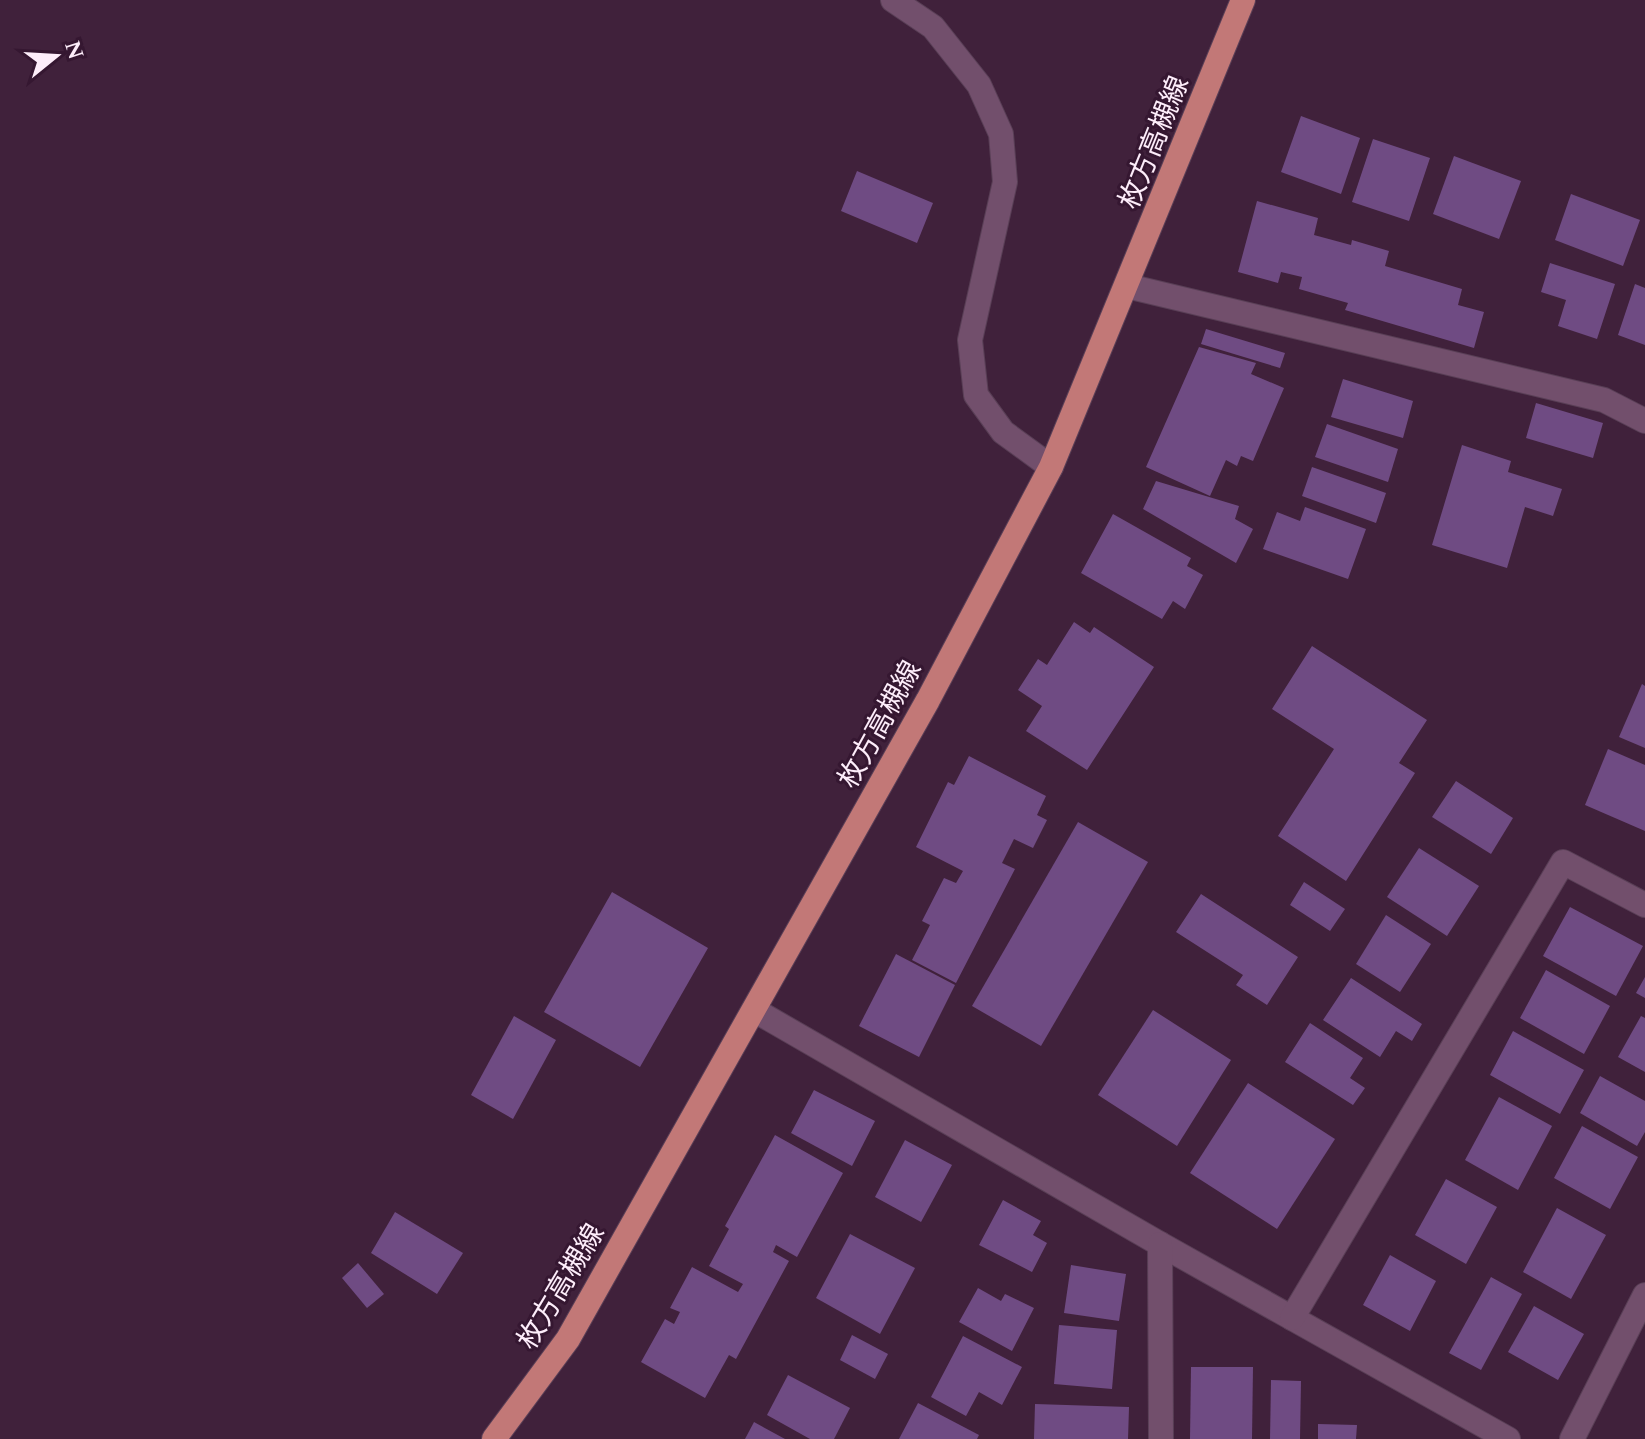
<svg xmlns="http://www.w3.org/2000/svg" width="1645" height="1439" font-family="Spectral,'Noto Sans JP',serif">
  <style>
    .building { fill: #6f4b83 }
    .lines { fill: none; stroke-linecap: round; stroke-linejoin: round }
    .minor-casing { stroke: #593f56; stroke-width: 26 }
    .major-casing { stroke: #593f56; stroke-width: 26 }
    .minor { stroke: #724f6c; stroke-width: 24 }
    .major { stroke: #c27877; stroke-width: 24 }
    .labels { text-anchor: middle; stroke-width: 6; stroke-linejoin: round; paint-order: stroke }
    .street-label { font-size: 28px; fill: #fdedfa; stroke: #351731 }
  </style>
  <rect width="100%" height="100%" fill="#40213b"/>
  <!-- building -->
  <g class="building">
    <polygon points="1301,116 1360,138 1341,194 1281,172"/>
    <polygon points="1373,139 1430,158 1409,221 1352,202"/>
    <polygon points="1454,156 1521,181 1499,239 1433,214"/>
    <polygon points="857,171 933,203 917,243 841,211"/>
    <polygon points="1571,194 1640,220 1623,266 1555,240"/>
    <polygon points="1257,201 1318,218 1314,235 1351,245 1352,240 1389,251 1385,266 1462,289 1458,305 1484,312 1474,348 1345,310 1348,303 1299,289 1302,277 1281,272 1278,283 1238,272"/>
    <polygon points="1550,263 1615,284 1597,339 1558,326 1566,300 1541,292"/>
    <polygon points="1635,284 1645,288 1645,345 1618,335"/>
    <polygon points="1206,329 1285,353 1280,368 1201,344"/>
    <polygon points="1199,347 1256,363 1251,374 1284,388 1253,461 1241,456 1237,466 1226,460 1210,496 1146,467"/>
    <polygon points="1343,379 1413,401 1403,438 1331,417"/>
    <polygon points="1536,403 1603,423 1593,458 1526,438"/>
    <polygon points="1327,424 1398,449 1388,482 1315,457"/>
    <polygon points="1462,445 1511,461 1508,472 1562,489 1553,516 1525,507 1507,568 1432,545"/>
    <polygon points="1312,467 1386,493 1376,523 1302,496"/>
    <polygon points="1156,481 1239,506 1235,519 1253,529 1236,563 1143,509"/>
    <polygon points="1305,507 1366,529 1348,579 1263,549 1277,512 1300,521"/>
    <polygon points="1113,514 1191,558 1187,566 1203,575 1185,609 1173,601 1162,619 1081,573"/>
    <polygon points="1074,622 1090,633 1094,627 1154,667 1087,770 1026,731 1042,706 1018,690 1038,659 1047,665"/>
    <polygon points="1312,646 1427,720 1399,763 1415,773 1346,881 1278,836 1334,749 1272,709"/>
    <polygon points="1642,684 1645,686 1645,748 1619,737"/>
    <polygon points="1608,749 1645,765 1645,831 1585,805"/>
    <polygon points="969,756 1046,796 1037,815 1047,820 1033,848 1014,839 1002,863 1015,869 956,983 912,960 930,925 922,921 944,878 956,883 963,871 916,847 948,782 954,785"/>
    <polygon points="1456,781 1513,818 1491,854 1432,817"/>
    <polygon points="1078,822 1148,862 1041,1046 972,1006"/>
    <polygon points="1419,848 1479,886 1447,936 1387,897"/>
    <polygon points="1304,882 1345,909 1330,931 1290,905"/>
    <polygon points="612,892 708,948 640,1067 544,1012"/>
    <polygon points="1201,894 1298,957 1267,1005 1236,985 1243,975 1176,932"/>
    <polygon points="1570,907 1643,946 1616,996 1543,956"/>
    <polygon points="1386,915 1431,944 1400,992 1356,964"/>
    <polygon points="896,954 955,985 919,1057 859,1026"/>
    <polygon points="1546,970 1610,1006 1584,1054 1520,1018"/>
    <polygon points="1645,977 1645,998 1636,993"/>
    <polygon points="1351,978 1422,1024 1412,1041 1396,1031 1380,1057 1323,1020"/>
    <polygon points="1153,1010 1231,1060 1177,1146 1098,1095"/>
    <polygon points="514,1016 556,1040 513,1119 471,1095"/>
    <polygon points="1641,1016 1645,1018 1645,1072 1618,1057"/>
    <polygon points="1310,1023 1363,1058 1350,1078 1365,1088 1353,1105 1285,1062"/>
    <polygon points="1513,1031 1584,1070 1560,1114 1490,1075"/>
    <polygon points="1600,1076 1645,1101 1645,1132 1637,1146 1580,1113"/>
    <polygon points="1248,1083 1335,1139 1277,1229 1190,1173"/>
    <polygon points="814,1090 875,1121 852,1166 791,1133"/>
    <polygon points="1499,1097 1552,1126 1518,1190 1465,1160"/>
    <polygon points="1582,1126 1638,1157 1610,1209 1554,1178"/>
    <polygon points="775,1135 843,1173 797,1257 776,1245 773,1252 789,1261 736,1359 729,1355 705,1398 641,1362 665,1319 674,1324 680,1312 670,1308 692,1267 738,1292 743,1284 709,1266 729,1229 725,1226"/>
    <polygon points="905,1140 952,1165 921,1222 875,1197"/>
    <polygon points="1446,1179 1497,1207 1466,1264 1415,1235"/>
    <polygon points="1003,1200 1041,1221 1033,1235 1047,1243 1032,1272 979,1245"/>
    <polygon points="1557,1208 1606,1235 1571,1299 1523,1272"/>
    <polygon points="395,1212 463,1253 437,1294 371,1253"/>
    <polygon points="850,1234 915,1268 880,1334 816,1298"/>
    <polygon points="1390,1255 1436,1281 1410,1331 1363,1305"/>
    <polygon points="358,1263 384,1294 367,1308 342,1278"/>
    <polygon points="1071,1265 1126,1274 1119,1321 1064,1313"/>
    <polygon points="1491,1277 1522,1294 1481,1370 1449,1353"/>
    <polygon points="978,1288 1001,1301 1005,1294 1034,1308 1012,1351 959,1322"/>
    <polygon points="1534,1306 1584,1334 1558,1380 1508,1352"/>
    <polygon points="1059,1325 1117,1330 1112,1389 1054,1384"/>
    <polygon points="852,1335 888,1354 875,1379 840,1360"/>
    <polygon points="963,1336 1022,1367 1002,1405 979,1392 966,1416 931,1397"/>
    <polygon points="1191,1367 1253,1367 1252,1439 1190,1439"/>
    <polygon points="788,1375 850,1408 834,1439 810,1439 767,1415"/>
    <polygon points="1271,1380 1301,1381 1300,1439 1270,1439"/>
    <polygon points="918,1403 979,1435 977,1439 899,1439"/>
    <polygon points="1035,1404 1129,1407 1128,1439 1034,1439"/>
    <polygon points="754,1422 785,1439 745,1439"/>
    <polygon points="1318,1424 1357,1425 1356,1439 1318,1439"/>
  </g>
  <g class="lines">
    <defs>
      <g id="minor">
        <polyline points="893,0 933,27 979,85 1001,134 1005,182 970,340 976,395 1003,432 1051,467"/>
        <polyline points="1127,286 1604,400 1645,421"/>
        <polyline points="754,1010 1160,1244 1508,1439"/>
        <polyline points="1160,1244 1161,1439"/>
        <polyline points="1292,1318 1563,862 1645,905"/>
        <polyline points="1572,1439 1645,1295"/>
      </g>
      <polyline id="major" points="494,1439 568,1339 928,700 1051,467 1243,0"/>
    </defs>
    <!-- minor casing -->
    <use href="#minor" class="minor-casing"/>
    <!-- major casing -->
    <use href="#major" class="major-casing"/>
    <!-- minor -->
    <use href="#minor" class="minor"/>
    <!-- major -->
    <use href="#major" class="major"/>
  </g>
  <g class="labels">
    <!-- street labels -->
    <g class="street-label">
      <text transform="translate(1153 142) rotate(-68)" y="10">枚方高槻線</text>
      <text transform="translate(879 724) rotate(-61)" y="10">枚方高槻線</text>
      <text transform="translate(560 1286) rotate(-59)" y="10">枚方高槻線</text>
    </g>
  </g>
  <!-- north arrow -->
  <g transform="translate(56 56) rotate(72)" stroke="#351731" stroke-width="6" paint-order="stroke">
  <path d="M0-6L14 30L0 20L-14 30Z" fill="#fdedfa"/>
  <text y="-12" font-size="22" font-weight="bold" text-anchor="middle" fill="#fdedfa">N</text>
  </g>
</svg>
